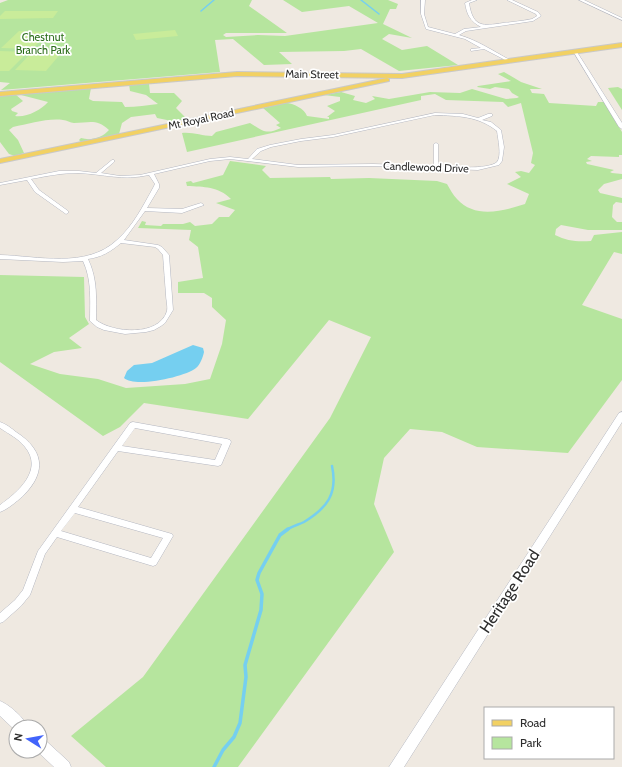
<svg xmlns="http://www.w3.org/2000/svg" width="622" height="767" font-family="Cabin,sans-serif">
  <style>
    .green { fill: #b6e59e }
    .pitch { fill: #c9ec9a }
    .water { fill: #75cff0 }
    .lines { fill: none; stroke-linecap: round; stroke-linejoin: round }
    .stream-far2 { stroke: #75cff0; stroke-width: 1.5 }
    .stream-far1 { stroke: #75cff0; stroke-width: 2.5 }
    .stream { stroke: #75cff0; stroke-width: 3.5 }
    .minor-casing { stroke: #b4b7c1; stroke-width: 1 }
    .tertiary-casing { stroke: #b4b7c1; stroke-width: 1 }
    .primary-casing { stroke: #c9c9c9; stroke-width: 2 }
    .minor { fill: #fff; fill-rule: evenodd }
    .tertiary { fill: #fff; fill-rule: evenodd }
    .primary { fill: #f2d163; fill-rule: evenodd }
    .labels { text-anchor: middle; stroke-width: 3.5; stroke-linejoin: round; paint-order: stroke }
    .far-park-label { font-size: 11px; fill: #2c6e1b; stroke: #fff }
    .far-street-label { font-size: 11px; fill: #2e2e2e; stroke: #fff }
    .near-street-label { font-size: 16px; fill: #2e2e2e; stroke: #fff }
  </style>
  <rect width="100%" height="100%" fill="#efe9e1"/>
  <!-- green -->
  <g class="green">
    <polygon points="8,0 252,0 249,6 287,33 226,33 223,35 226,37 258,35 285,36 378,23 349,6 302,12 283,0 388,0 398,4 396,9 390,9 383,24 412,38 389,34 382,39 402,50 427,46 458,65 399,71 361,49 344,51 279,52 292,64 264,65 233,39 215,40 220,72 1,90 10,83 0,82 0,3"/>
    <path d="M504,72L521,82L542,89H530L532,93L544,94L549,103L596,106L598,102H604L622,132V155H619V157L591,156L587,159L592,161L586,162L587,164L614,170L610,172L612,173L622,174V179L604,184L598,190L600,193L622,198V203L616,202L613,205L612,217L617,222H622V230H588L561,225L556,229L555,235C567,241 577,242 591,241L594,235L622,232V254L614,252L582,305L622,319V380L568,453L477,447L442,432L410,429L384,458L374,504L394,552L238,767H106L71,736L143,677L330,418L371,337L329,320L248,419L144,403L120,427L103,436L0,362V275L84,277L85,317L89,324L69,338L82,348L54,352L30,364L60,374L98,379L126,388L185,384L210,379L222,344L226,320L212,307V298L204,293H178V282L203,278L198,247L189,240L191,230L138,228L142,221L146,222L145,225L161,226L163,224H183L190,222L195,226L212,224L219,217H229L235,210L216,203L231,199C218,186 204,187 187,186L186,182L191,181L193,183L223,175L230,161L266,166L262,170L270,178L330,177L331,179L369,178L437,181L447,184C450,189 453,195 457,199C475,219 503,211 525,204L529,194L507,184L521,177L515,172L521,171L529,173L535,165L531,163L533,153L521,103L508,107L503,102L446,100L435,94L421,96V100L187,152L182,133C193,132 202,136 212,136L216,132L250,123C263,131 266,135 281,128L276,125L280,123L263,108C270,106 279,103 286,103C293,103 305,109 307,116L329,119V117H327L335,111L327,106L340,101V97L324,95L341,92L355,96L353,100L366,103L375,99L372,96L389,99L430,92L460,93L472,89L506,99L517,98L519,97L512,93L509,89L495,87L490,89L477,87L478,86L511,81L498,74Z"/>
    <path d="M129,84H149L150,93H174L182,101L176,108L188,120L171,124L167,120L157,118L155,114L131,117L122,123L119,134L81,142L79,140L81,138C91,141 102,138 109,130C96,118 89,123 74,123C70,123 67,120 63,120C47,118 29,124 13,127L9,130L18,140L24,153L15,156L9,154L0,142V95L15,94L23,101L11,109L12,111L18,113L15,116C26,118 41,110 48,102L21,95L22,93L91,88L89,99L93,101L122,102L125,107C137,107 147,105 158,104L146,95L130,91Z"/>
    <polygon points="618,87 622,89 622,110 608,88"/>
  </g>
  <!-- pitch -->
  <g class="pitch">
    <polygon points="5,11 58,11 53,18 0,19 0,16"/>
    <polygon points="175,30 178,36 136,40 133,34"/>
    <polygon points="19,31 49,32 32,49 1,48"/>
    <polygon points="0,51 28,52 9,71 0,71"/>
    <polygon points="33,51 62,52 46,71 15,70"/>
  </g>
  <!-- water -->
  <path class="water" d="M193,345L203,348L204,352C203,357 200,365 196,368C185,377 135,388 124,378L127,371L134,365L152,363Z"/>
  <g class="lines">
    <!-- stream-far2 -->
    <g class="stream-far2">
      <polyline points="361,0 379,14"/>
      <polyline points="201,11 214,0"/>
    </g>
    <!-- stream-far1 -->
    <path class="stream-far1" d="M287,530C292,526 298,525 304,522C327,508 338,494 332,466"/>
    <!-- stream -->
    <polyline class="stream" points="214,767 223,750 234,737 240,723 246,677 245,665 261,610 262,594 257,580 259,573 280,535 288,529"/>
    <defs>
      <g id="minor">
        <path d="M421,0H425L424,14L428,27L455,34L464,29L481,27C470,21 467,15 465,3L472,0H477L469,3C473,28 483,26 503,23C513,22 522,21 532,19L537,16L536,14L507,0H512L538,12L541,16L533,21L466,31L459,35C477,40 493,51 510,60L511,61L509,62L484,49L471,51V49L481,48L465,39L426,29L421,14Z"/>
        <polygon points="579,0 584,0 622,18 622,20"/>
        <path d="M435,113L463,114L478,118L488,114H492V116L482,120L491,122L501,130L504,147L502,161L499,165L478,170L373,166L298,167L230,159L210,161L154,174L159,184V188L147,208L182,209L201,203L204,205L182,213L145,211L124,240L158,245L162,247L169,255L173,310L165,323L161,326L154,330L146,332L125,334L104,330L97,327L90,321C90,300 92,280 83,261L63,262L0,259V255C38,256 86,269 117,240C133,226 143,206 153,188L155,184L149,175C123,181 103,174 78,173C62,173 47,176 31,179L39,190L68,211V213L66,214L35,192L27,180L0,185V183L59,171H79L96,173L112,160H114V162L101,173L120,176L140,175L210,159L230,157L248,159L257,149L270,145L301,139L333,135ZM435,115C459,116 478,116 497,131C498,139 502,156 497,162C488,170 450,167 438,166V144L436,143L434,144V166L373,164L298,165L252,159L261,151L271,147L301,141L333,137ZM121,243L155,247L158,249L163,255C164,269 165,282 166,295C166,300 168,306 167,311C159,337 113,333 96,320C96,299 98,280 88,259C102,257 110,252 121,243Z"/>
        <path d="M0,422C6,424 11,428 16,432C44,450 47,472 23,496C16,502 8,509 0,512V505C18,492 44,470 25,447C19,439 9,434 0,428Z"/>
        <path d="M133,422L227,439L230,440L231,442L222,463L221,465L218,466L118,451L78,507L172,534L173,536L156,565L153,566L57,537L45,554L30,595L21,606L3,622L0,623V613L15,600L23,590L38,551L130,423ZM135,428L222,444L215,460L122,446ZM75,513L163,538L151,558L61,531Z"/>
      </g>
      <g id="tertiary">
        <polygon points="573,51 577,52 622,123 622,129 619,127"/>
        <polygon points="622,412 622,422 404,767 389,767 619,413"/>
        <path d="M0,701C10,705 24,718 28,727H16V731L0,716Z"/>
        <polygon points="40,738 45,740 69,762 71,767 54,767 37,751 40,751"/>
      </g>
      <g id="primary">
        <polygon points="622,43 622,47 402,78 237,76 0,96 0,92 237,72 402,74"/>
        <polygon points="387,78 389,79 389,81 0,163 0,159"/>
      </g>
    </defs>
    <!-- minor casing -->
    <use href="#minor" class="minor-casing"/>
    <!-- tertiary casing -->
    <use href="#tertiary" class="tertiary-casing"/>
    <!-- primary casing -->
    <use href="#primary" class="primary-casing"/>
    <!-- minor -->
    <use href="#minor" class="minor"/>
    <!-- tertiary -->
    <use href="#tertiary" class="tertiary"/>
    <!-- primary -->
    <use href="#primary" class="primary"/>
  </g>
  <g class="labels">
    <!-- far-park labels -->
    <g class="far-park-label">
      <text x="43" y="41">Chestnut<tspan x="43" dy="13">Branch Park</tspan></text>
    </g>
    <!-- far-street labels -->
    <g class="far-street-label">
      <text transform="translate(312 74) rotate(1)" y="4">Main Street</text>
      <text transform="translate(201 119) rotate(-12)" y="4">Mt Royal Road</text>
      <text transform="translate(426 167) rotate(2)" y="4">Candlewood Drive</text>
    </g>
    <!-- near-street labels -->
    <g class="near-street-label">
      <text transform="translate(509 591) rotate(-57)" y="6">Heritage Road</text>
    </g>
  </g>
  <!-- legend -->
  <rect x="484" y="707" width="130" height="52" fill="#ffffff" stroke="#ababab"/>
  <rect x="492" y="720" width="20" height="6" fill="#f2d163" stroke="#ababab"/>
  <text x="520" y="727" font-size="12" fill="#2e2e2e">Road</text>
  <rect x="492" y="737" width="20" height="12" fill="#b6e59e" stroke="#ababab"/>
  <text x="520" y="747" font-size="12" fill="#2e2e2e">Park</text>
  <!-- north arrow -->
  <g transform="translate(28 739) rotate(281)"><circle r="19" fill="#ffffff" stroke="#ababab"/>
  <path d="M0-3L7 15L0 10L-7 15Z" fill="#4264fb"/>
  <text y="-6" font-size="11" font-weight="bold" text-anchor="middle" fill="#2e2e2e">N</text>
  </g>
</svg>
